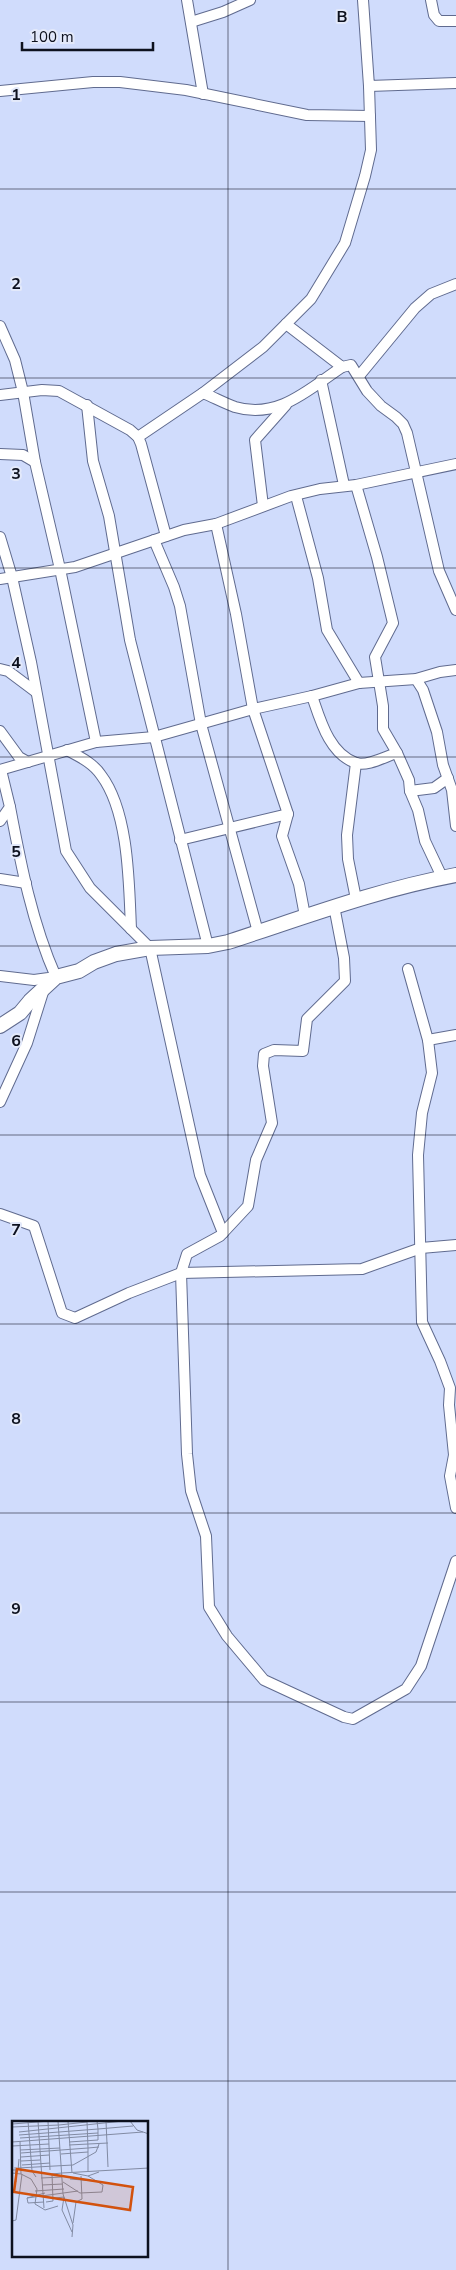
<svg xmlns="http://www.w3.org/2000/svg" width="456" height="2270" font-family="'Nunito Sans',sans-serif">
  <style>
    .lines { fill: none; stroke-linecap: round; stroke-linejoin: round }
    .minor-casing { stroke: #606b8f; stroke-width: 12 }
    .secondary-casing { stroke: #606b8f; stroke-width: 16 }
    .minor { stroke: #fff; stroke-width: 10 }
    .secondary { stroke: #fff; stroke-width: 14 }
    .grid { fill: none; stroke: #0d111e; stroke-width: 1; stroke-opacity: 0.55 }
    .inset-road { fill: none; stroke: #828ba3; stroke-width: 1 }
    .view { fill: #d2520e; fill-opacity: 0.15; stroke: #d2520e; stroke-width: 2.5 }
    .inset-edge { fill: none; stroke: #0d111e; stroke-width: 2.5 }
    .grid-label { font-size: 16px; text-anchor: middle; font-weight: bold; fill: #0d111e; stroke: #e3e9fa; stroke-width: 4; stroke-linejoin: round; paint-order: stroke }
  </style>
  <rect width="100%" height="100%" fill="#d0dcfc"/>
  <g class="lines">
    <defs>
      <g id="minor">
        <polyline points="187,0 203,94"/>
        <polyline points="363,0 369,86 456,83"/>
        <polyline points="431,0 434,15 439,21 456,21"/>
        <polyline points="191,22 223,12 250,0"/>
        <polyline points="0,91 93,82 120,82 186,90 307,115 370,116"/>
        <polyline points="286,324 342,367 351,365 367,391 381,406 396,417 403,424 407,433 439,571 456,610"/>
        <polyline points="0,326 15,360 23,392 35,462 60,569 96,742"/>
        <polyline points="359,376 415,308 431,294 456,284"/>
        <polyline points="321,380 344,485"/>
        <path d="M203,393C213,397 224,403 235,407C278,420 309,389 342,367"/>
        <polyline points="0,395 42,390 59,391 130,430 138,437 141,444 166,536"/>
        <polyline points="87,405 93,461 109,516 130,640 208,946"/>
        <polyline points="138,437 203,393 263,347 311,299 345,243 365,176 371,150 369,86"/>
        <polyline points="0,454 23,455 35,462"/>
        <polyline points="356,485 377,557 393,623 375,657 383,706 383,729 397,753 409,780 410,791 418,810 425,841 442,877"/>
        <polyline points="296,496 318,578 327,630 359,683"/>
        <polyline points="263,506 255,440 286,405"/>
        <polyline points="216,524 236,614 253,709 288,814 282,836 299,884 305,916"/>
        <polyline points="0,537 12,577 31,662 66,851 90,888 150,948 200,1175 223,1233"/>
        <polyline points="154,540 174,587 180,606 201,724 258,932"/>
        <polyline points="0,579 75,567 184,530 216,524 291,496 320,489 356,485 456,464"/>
        <polyline points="0,669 8,671 36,692"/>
        <polyline points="416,679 423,690 437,732 443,765 452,790 456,826"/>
        <path d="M312,696C320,719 329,754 356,763C367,767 386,756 397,753"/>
        <polyline points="0,731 19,757 28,762"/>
        <path d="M67,750C80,757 93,763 101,775C129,812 129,884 131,929"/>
        <polyline points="356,763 347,835 348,859 356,899"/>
        <polyline points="0,770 96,742 154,737 253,709 312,696 359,683 416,679 440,672 456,670"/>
        <polyline points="410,791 434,788 448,778"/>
        <polyline points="0,821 10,807 1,770"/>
        <polyline points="180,840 288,814"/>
        <polyline points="0,879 26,883"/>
        <polyline points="334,906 344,958 345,981 307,1019 303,1051 274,1050 264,1054 263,1066 272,1123 256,1160 248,1206 220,1236 187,1254 181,1273 187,1454 191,1491 206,1536 209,1607 227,1636 264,1680 344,1717 353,1719 406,1689 421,1666 456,1561"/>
        <polyline points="408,969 428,1040 456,1035"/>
        <path d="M0,976L34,980L56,977C32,923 21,865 10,807"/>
        <polyline points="428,1040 432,1073 422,1113 418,1155 422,1322 440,1361 450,1388 449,1405 454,1455 450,1476 456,1508"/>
        <polyline points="0,1102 27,1043 44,989"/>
        <polyline points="0,1214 34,1226 62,1313 75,1318 129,1293 181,1273 362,1269 421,1248 456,1245"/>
      </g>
      <path id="secondary" d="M0,1026L20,1013L30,1001L56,977L79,971L94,962L116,954L150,948L208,946L228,942C305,917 376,890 456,875"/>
    </defs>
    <!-- minor casing -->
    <use href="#minor" class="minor-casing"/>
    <!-- secondary casing -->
    <use href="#secondary" class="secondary-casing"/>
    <!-- minor -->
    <use href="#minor" class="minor"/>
    <!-- secondary -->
    <use href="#secondary" class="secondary"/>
  </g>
  <!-- grid -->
  <path class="grid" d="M228,0V2270M0,189H456M0,378H456M0,568H456M0,757H456M0,946H456M0,1135H456M0,1324H456M0,1513H456M0,1702H456M0,1892H456M0,2081H456"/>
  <!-- overview -->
  <g transform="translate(12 2121)">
    <rect width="136" height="136" fill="#d0dcfc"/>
    <path class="inset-road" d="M16,0L20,50L24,56M26,0L32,87M36,0L38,49M46,0L51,73L61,104L60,116M56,0L60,52M94,0L96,46M118,0L125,9L137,13M0,3L38,0M47,4L75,1M0,6L47,4M7,11L111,0M47,11L86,8L85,0M7,14L47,11M8,17L86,12M0,21L131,11M57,21L86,19V8L121,5M57,24L96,22M0,25L37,23M8,29L48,27M9,32L76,27L75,0M49,33L76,31M9,36L37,34M9,40L28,39M10,44L38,42M3,46L4,61M6,47L61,44L84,31L87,23M0,49H6L7,38M76,50V27L87,26M0,52L9,53L8,20M50,52L137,47M61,52L76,55L87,51M9,53L19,58L25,68M29,57L50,56M58,58L83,60M51,61L68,72L90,71L91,64L76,55M30,64L51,63M25,68L23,83L33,89L46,85M23,70L52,68M15,77L66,70M15,77L33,72M15,77L16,82L32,81M43,77L52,76L50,89L60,111M34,81L41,80L40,53L50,52M0,100L4,99L10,53M61,102L64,81L70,78L69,55"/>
    <path class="view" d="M5,48L121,66L118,89L2,71Z"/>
    <rect width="136" height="136" class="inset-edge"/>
  </g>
  <g class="grid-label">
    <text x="342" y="22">B</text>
    <text x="16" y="100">1</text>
    <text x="16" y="289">2</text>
    <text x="16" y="479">3</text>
    <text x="16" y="668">4</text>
    <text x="16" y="857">5</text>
    <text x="16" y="1046">6</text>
    <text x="16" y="1235">7</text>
    <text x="16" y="1424">8</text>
    <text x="16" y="1614">9</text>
  </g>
  <!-- scale -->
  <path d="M22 42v8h131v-8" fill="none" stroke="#0d111e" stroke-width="2.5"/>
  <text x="30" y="42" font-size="15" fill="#0d111e" stroke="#e3e9fa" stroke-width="4" paint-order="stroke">100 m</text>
</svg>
